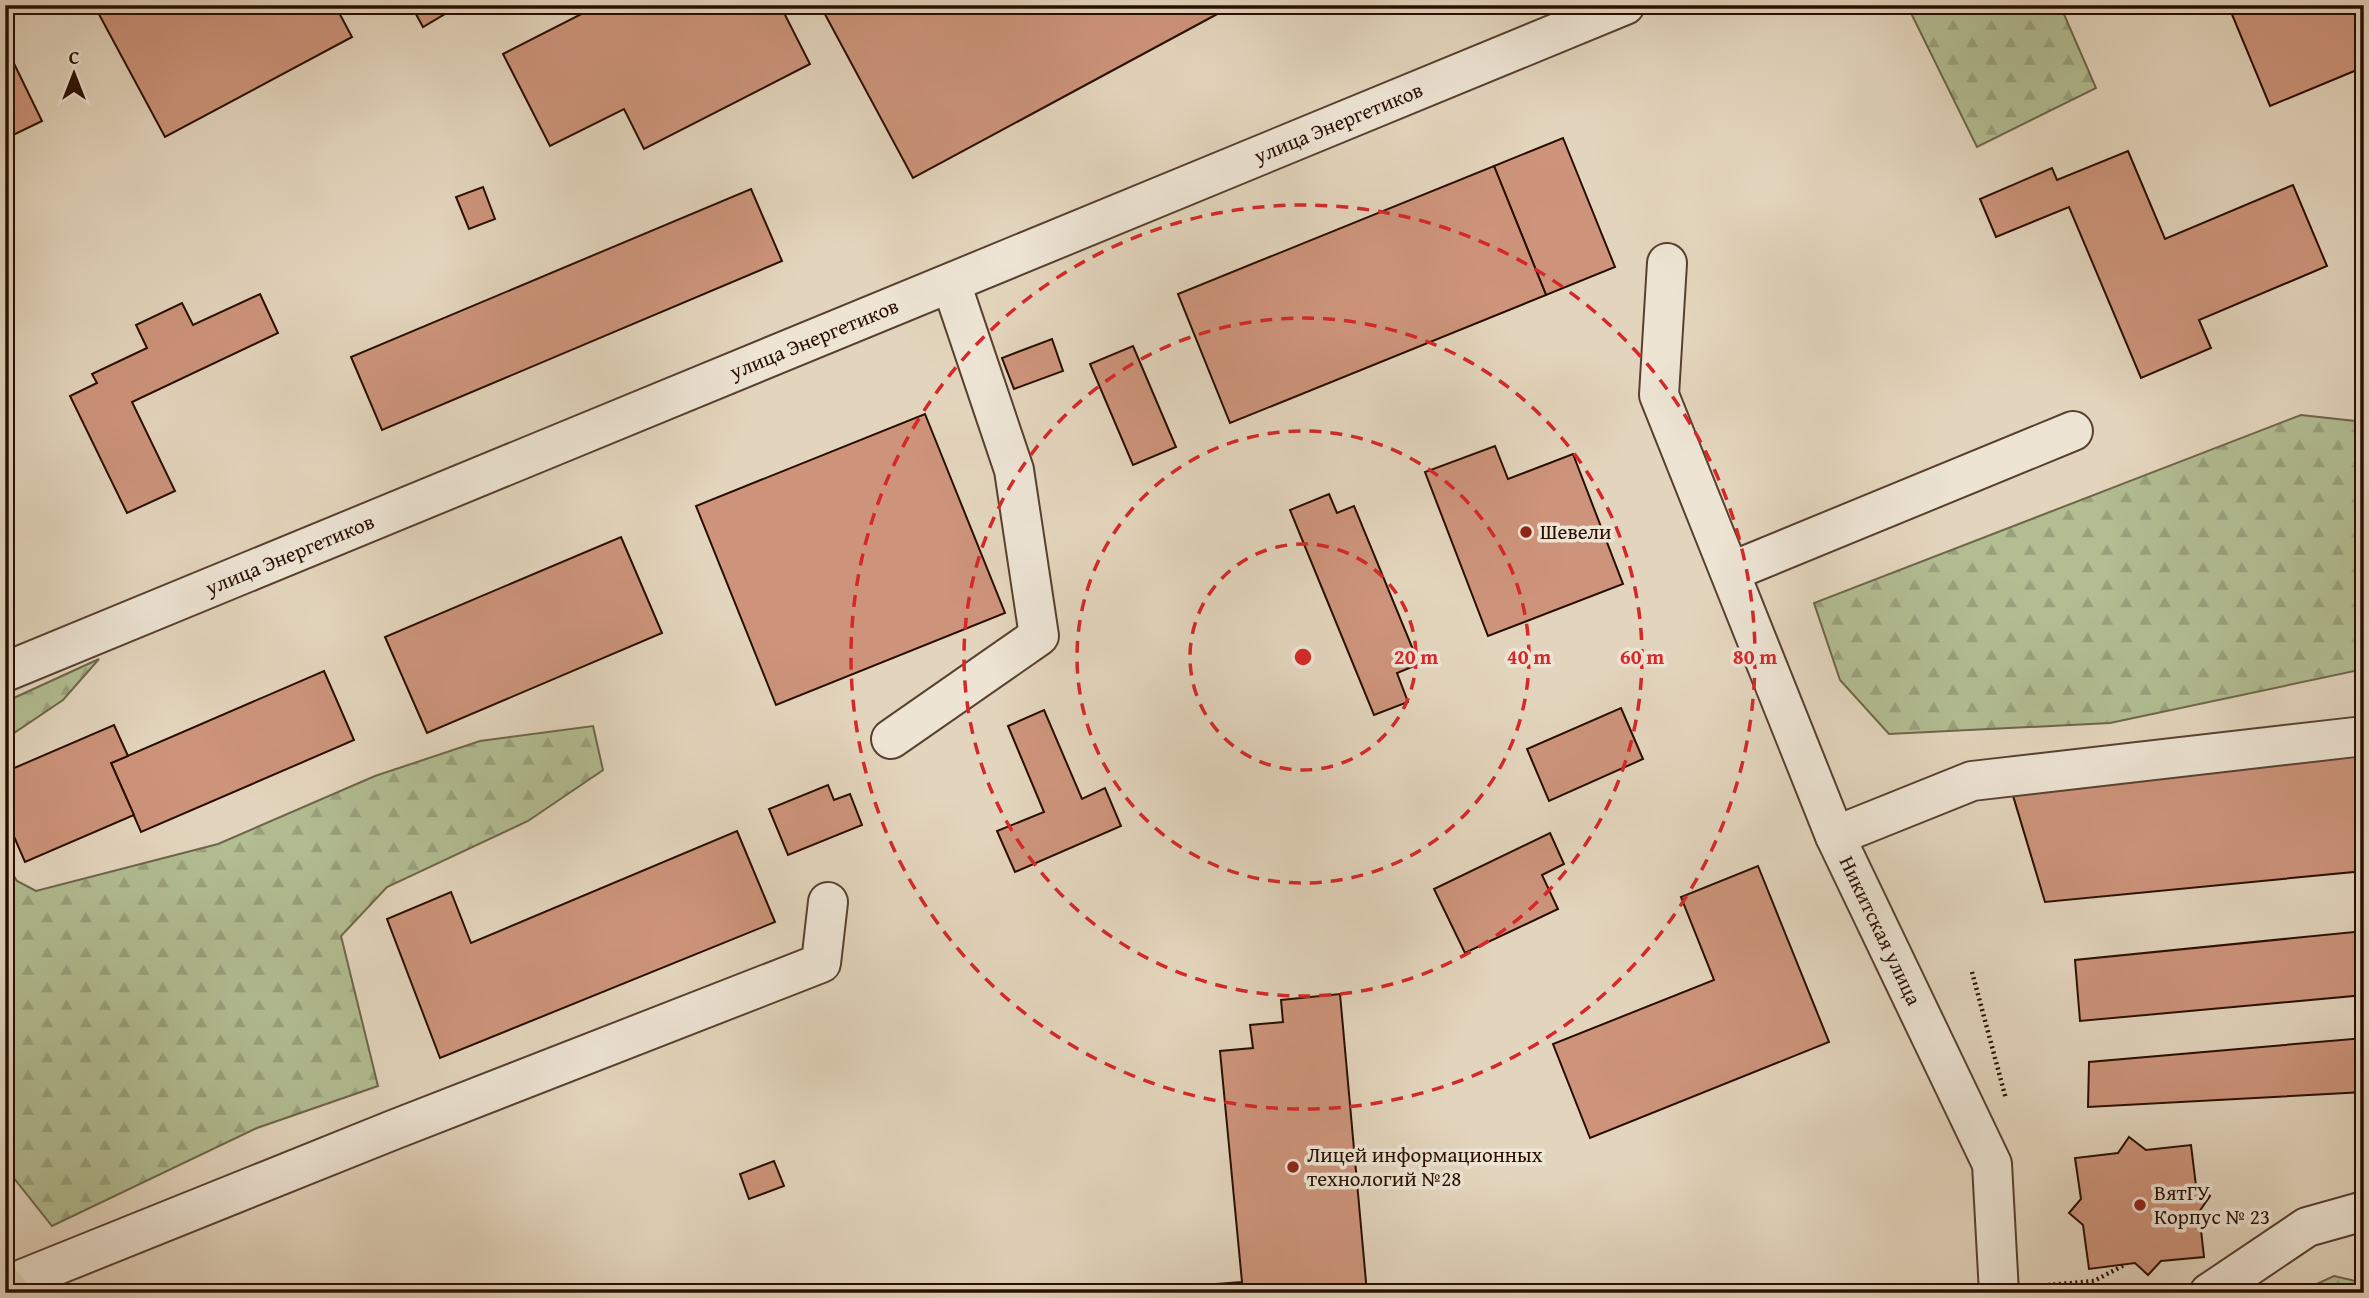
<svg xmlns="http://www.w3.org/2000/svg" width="2369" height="1298" font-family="'Gentium Book Plus',serif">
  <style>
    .forest { fill: url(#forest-firs); stroke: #6e6649; stroke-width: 2 }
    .building { fill: #cd947b; stroke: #290e00; stroke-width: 2 }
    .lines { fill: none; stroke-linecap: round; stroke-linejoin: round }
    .minor-casing { stroke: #58402f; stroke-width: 42 }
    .major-casing { stroke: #290e00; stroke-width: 42 }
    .path { stroke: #290e00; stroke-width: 4.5; stroke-dasharray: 2 3.5; stroke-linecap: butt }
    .minor { stroke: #ede4d4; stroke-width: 38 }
    .major { stroke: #e3d5bd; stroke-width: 38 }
    .ring { fill: none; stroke: #d62828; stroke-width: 3.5; stroke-dasharray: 12 9 }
    .poi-dot { fill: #8f2418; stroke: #ede4d4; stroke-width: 2.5 }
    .labels { text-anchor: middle; stroke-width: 7; stroke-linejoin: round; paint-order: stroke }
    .street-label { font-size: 21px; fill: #290e00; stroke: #ede4d4 }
    .poi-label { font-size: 21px; fill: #290e00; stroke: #ede4d4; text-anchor: start }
    .centre { fill: #d62828; stroke: #ede4d4; stroke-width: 3.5 }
    .ring-label { font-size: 21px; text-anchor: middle; font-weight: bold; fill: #d62828; stroke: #ede4d4; stroke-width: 7; stroke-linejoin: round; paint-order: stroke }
  </style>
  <defs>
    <pattern id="forest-firs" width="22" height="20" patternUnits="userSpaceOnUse" patternTransform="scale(1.75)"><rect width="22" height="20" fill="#b2bd92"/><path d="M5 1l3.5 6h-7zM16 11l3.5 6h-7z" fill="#99a17c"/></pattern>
  </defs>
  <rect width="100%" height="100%" fill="#e3d5bd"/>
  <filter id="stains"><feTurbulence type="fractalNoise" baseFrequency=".00286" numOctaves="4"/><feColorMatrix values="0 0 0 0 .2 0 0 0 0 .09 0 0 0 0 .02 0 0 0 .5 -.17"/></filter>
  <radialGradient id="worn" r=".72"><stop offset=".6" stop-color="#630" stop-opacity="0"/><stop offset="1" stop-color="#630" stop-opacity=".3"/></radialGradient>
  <!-- forest -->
  <g class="forest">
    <polygon points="1907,5 2060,5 2096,88 1977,147"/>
    <polygon points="2301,415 2364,422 2364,669 2110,723 1889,734 1840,680 1814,603"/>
    <polygon points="99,659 63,700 5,739 5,702"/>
    <polygon points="593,726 603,770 528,821 387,887 341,936 378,1086 257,1128 52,1226 5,1167 5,862 17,881 36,891 218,844 375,776 480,741"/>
    <polygon points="2334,1276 2364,1283 2364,1293 2297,1293"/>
  </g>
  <!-- building -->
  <g class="building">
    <polygon points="94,5 335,5 352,37 165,137"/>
    <polygon points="411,5 460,5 423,27"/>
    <polygon points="599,5 780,5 810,64 644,149 624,109 550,146 503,54"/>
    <polygon points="820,5 1234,5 913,178"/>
    <polygon points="2247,5 2364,5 2364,67 2270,106 2231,12"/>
    <polygon points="5,45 42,121 5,139"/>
    <polygon points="1563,138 1615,267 1546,295 1494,166"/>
    <polygon points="2128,151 2165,239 2293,185 2327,266 2199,320 2211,348 2141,378 2069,207 1996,237 1980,199 2052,168 2057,180"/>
    <polygon points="1494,166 1546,295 1230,423 1178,294"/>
    <polygon points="483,187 495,219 469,229 456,197"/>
    <polygon points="751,189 782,261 382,430 351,357"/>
    <polygon points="260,294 278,333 132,402 175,491 127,513 70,396 97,383 92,374 147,348 136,325 182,303 193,325"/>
    <polygon points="1052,339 1063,371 1014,389 1002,358"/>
    <polygon points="1133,346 1176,447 1133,465 1090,364"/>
    <polygon points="925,414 1005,613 776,705 696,506"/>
    <polygon points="1495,446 1508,479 1573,454 1623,584 1488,636 1425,472"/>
    <polygon points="1329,494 1337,513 1354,506 1419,664 1397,673 1408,702 1374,715 1290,510"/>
    <polygon points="621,537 662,633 427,733 385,637"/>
    <polygon points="324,671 354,740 141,832 111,763"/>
    <polygon points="1621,708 1643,759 1549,801 1527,749"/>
    <polygon points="1044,710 1082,799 1105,788 1121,826 1015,872 997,831 1044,812 1008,726"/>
    <polygon points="114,725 128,756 111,763 134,815 25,862 5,816 5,772"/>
    <polygon points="2364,753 2364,871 2045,902 2011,789"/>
    <polygon points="828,785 834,800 850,794 862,825 788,855 769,809"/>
    <polygon points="737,831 775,922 440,1058 387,919 451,892 471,943"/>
    <polygon points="1550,833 1564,864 1542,875 1558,909 1465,953 1434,889"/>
    <polygon points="1758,866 1829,1042 1590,1138 1553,1044 1714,980 1681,897"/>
    <polygon points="2364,931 2364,995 2080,1021 2075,960"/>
    <polygon points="1340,994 1367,1293 1204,1293 1204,1285 1242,1282 1220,1051 1253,1048 1250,1025 1283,1022 1281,1000"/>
    <polygon points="2364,1038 2364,1092 2088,1107 2089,1062"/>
    <polygon points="2129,1137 2146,1150 2191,1145 2196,1186 2210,1196 2199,1212 2204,1257 2161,1261 2148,1275 2135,1263 2089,1269 2083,1225 2069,1213 2081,1199 2075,1158 2118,1153"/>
    <polygon points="774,1161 784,1186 749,1199 740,1174"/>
  </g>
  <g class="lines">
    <defs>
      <g id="minor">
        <path id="s1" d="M1667,263L1659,395L1835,836L1992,1164L1999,1293"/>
        <polyline points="1730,572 2073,431"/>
        <path id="s2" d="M5,672L1625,5"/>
        <polyline points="891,739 1039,636 1014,470 951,283"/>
        <polyline points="1835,836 1972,781 2364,736"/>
        <polyline points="5,1286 393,1130 821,963 828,902"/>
        <polyline points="2209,1293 2307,1227 2364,1211"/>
      </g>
      <polyline id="major" points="5,1286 11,1293"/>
    </defs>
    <!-- minor casing -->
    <use href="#minor" class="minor-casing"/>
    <!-- major casing -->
    <use href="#major" class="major-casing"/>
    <!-- path -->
    <g class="path">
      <polyline points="1972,972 2006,1099"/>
      <polyline points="2037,1286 2094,1281 2126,1264"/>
    </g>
    <!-- minor -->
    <use href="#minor" class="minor"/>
    <!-- major -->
    <use href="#major" class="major"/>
  </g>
  <!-- distance rings -->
  <g class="ring">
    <circle cx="1303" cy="657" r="113"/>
    <circle cx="1303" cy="657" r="226"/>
    <circle cx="1303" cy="657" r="339"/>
    <circle cx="1303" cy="657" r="452"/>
  </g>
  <!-- markers -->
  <g class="poi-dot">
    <circle cx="1526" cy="532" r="7"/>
    <circle cx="1293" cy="1167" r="7"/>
    <circle cx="2140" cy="1205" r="7"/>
  </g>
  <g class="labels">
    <!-- street labels -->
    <g class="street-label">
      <text dy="7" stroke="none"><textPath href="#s2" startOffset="1442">улица Энергетиков</textPath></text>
      <text dy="7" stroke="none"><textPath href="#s2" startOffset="875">улица Энергетиков</textPath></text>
      <text dy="7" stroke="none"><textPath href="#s2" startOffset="308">улица Энергетиков</textPath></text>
      <text dy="7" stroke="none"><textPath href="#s1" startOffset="712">Никитская улица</textPath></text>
    </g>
    <!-- poi labels -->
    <g class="poi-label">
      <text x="1540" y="539">Шевели</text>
      <text x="1307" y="1162">Лицей информационных<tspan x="1307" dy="24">технологий №28</tspan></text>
      <text x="2154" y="1200">ВятГУ<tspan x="2154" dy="24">Корпус № 23</tspan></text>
    </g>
  </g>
  <circle cx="1303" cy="657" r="10" class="centre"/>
  <g class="ring-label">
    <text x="1416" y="664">20 m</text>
    <text x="1529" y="664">40 m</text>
    <text x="1642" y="664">60 m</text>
    <text x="1755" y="664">80 m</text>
  </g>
  <!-- margin -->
  <rect width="2369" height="1298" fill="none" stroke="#e3d5bd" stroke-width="28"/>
  <rect x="7" y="7" width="2355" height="1284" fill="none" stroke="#290e00" stroke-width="3.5"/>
  <rect x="14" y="14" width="2341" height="1270" fill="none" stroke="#290e00" stroke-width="2"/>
  <!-- north arrow -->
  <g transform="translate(74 74)" stroke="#ede4d4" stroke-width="5" paint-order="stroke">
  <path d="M0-5L12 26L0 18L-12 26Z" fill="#290e00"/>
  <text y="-10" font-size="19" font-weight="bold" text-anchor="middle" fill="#290e00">С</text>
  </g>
  <rect width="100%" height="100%" filter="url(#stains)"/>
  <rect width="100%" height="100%" fill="url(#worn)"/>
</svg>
